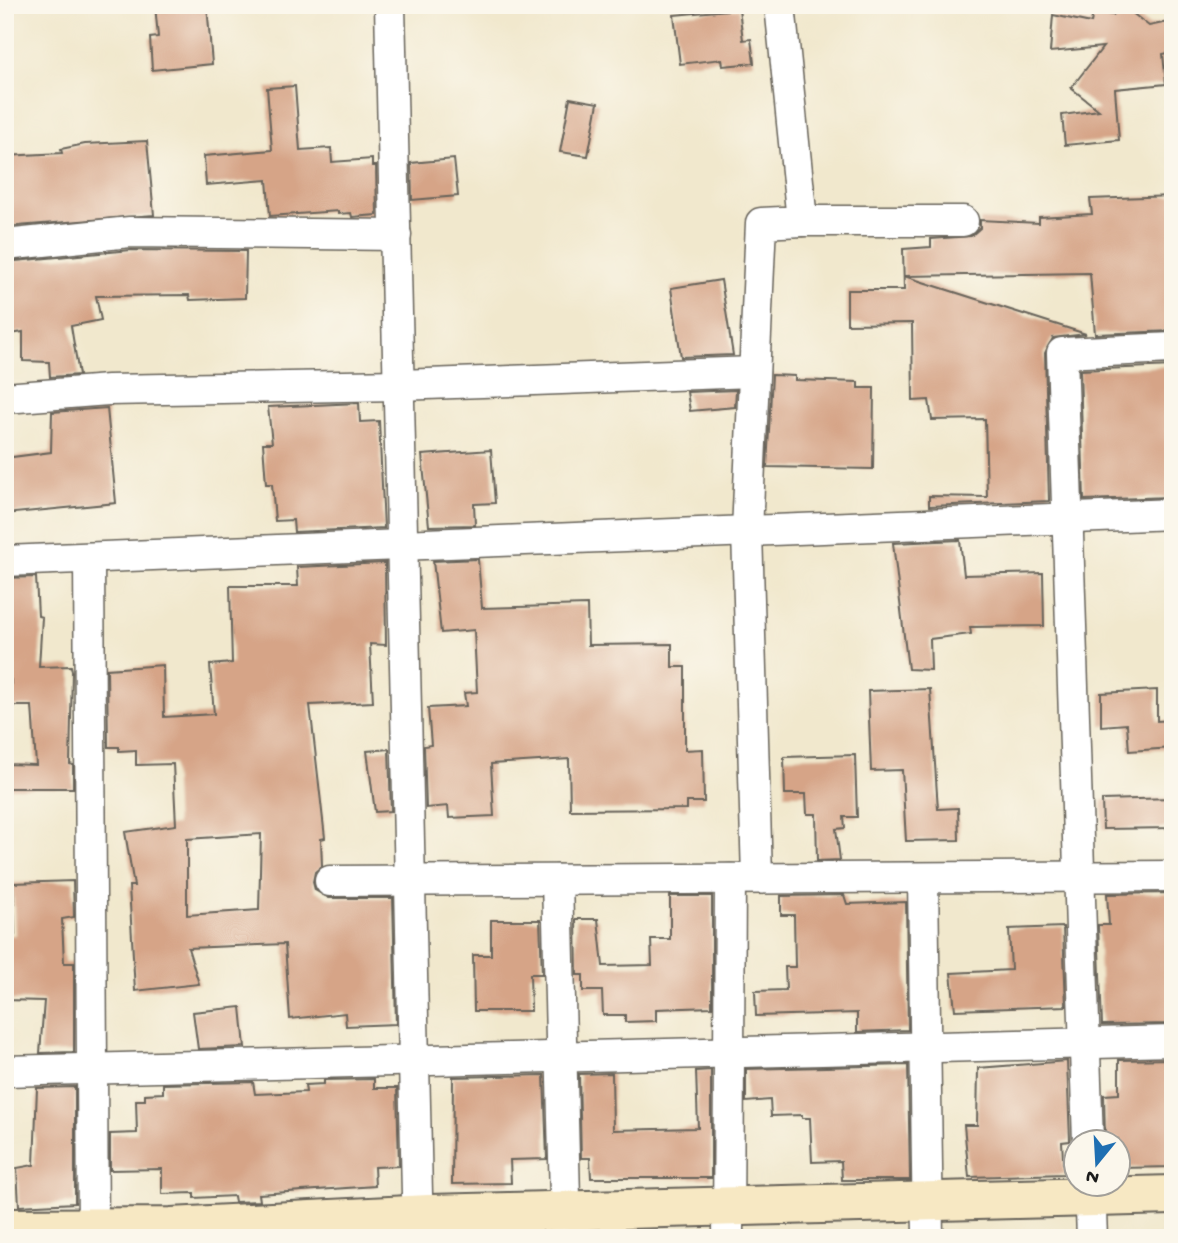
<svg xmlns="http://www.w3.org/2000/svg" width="1178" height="1243" font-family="'Gochi Hand',sans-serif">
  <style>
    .building { fill: #d6a487; fill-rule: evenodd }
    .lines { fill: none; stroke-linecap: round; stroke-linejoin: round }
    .street-casing { stroke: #67635a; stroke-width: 33 }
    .secondary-casing { stroke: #67635a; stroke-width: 42 }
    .street { stroke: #fff; stroke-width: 30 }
    .secondary { stroke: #f7e8c3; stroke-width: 38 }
  </style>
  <rect width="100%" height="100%" fill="#fbf7ec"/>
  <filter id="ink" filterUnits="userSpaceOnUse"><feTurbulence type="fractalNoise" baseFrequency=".0143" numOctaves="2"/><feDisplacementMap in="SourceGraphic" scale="14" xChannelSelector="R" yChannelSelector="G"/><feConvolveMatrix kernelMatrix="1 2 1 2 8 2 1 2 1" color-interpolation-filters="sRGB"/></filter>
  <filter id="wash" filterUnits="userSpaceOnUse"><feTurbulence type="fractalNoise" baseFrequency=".00686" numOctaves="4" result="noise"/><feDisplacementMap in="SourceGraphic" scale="28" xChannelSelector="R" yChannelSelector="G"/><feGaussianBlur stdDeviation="1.57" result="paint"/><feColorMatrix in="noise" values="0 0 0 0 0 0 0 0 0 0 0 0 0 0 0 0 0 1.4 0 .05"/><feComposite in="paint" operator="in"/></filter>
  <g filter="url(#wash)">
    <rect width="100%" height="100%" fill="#f1e8cd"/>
    <g id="blocks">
      <!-- building -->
      <g class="building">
        <polygon points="155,5 207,5 212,64 152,70 150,38 158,37"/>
        <polygon points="1122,5 1149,26 1173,21 1173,52 1163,54 1166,84 1115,89 1119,140 1065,145 1062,115 1099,110 1071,88 1103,47 1050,52 1053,15 1091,23 1093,12 1113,15"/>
        <polygon points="739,9 743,40 751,39 754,63 723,66 722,59 680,64 674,15"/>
        <polygon points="295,86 300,150 331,148 332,162 372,159 372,166 376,166 377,215 352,217 351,213 338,214 338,211 270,216 267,180 206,185 204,156 272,150 267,88"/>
        <polygon points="570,98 598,103 588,156 560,152"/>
        <polygon points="147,141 154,215 5,227 5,156 62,153 61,149 85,144"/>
        <polygon points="454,159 458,196 412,200 411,163"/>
        <polygon points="1173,196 1173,331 1095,334 1090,273 904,276 1086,334 1053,338 1045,353 1049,501 929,506 929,496 987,497 985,419 932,420 929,400 913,401 912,323 847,324 847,290 904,290 903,249 931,247 931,239 971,236 980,228 980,220 1039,223 1039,217 1092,214 1090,199"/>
        <polygon points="131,250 246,251 245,298 190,300 189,295 96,296 101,320 71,326 79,375 50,377 49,362 23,361 23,332 5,335 5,262"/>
        <polygon points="721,280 733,355 681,357 671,288"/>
        <polygon points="1173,366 1173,481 1168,481 1170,497 1084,500 1080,370"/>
        <polygon points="772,375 795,376 795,380 858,382 858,388 874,388 873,469 767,467"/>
        <polygon points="736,390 735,407 690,411 687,392"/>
        <polygon points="359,403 360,422 379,421 384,528 294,532 293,520 275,521 272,484 266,484 263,443 272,443 268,407"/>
        <polygon points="107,408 116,503 5,514 5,458 51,452 52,412"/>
        <polygon points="491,450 495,503 474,504 475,525 429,526 422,455"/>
        <polygon points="960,540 964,575 1043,573 1044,626 970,627 971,634 930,639 931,670 908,669 893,543"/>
        <polygon points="478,559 482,608 587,605 588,645 672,644 672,667 685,667 685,750 703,749 704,802 687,802 687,809 570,810 569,759 491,764 494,816 449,818 448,806 426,808 424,746 431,745 428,708 466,706 464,693 477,692 474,630 441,633 433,561"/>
        <path d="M385,563L386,645L370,644L373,702L310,705L325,838L321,839L322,866L315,872L313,882L315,890L329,898H393L396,1024L346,1026L345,1013L290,1019L285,944L188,948L199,984L135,991L129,886H134L125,832L176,825L173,764L136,765V750L119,751V747H108L107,669L163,665L164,717L214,714L210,665L232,663L230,586H298L297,567ZM261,834L259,910L187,915V839Z"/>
        <polygon points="36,577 38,616 42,617 39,667 71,666 72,671 70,764 73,765 73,788 5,788 5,764 36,765 32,706 11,706 11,680 6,680 5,578"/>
        <polygon points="930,689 938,809 958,808 959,840 906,841 902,770 871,771 868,691"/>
        <polygon points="1157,690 1157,721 1173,720 1173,748 1129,751 1127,724 1101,726 1101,693"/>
        <polygon points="389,749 391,811 375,812 367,751"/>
        <polygon points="855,755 857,817 844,817 845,828 836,829 840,860 817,861 816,814 807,814 806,794 785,794 784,757"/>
        <polygon points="1173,798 1173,828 1103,829 1102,800"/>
        <polygon points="73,881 74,917 62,919 64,963 74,963 74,1052 40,1053 44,1001 5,1000 5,936 15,935 13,883"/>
        <polygon points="1173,893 1173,1024 1102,1025 1098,925 1109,925 1107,894"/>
        <polygon points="844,895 847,904 906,902 908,1030 857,1032 857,1013 756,1016 755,991 786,990 785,967 795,967 794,915 781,915 781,896"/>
        <polygon points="670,896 712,896 712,1007 656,1009 656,1021 625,1022 625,1015 603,1015 602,991 583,991 583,975 577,975 576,919 598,919 603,966 652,965 651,939 670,939"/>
        <polygon points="491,920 540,920 542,974 530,974 531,1011 474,1011 473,955 491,955"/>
        <polygon points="1063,927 1066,1006 955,1010 951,973 1011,970 1009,929"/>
        <polygon points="241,1007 245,1047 198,1049 193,1012"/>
        <polygon points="1173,1059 1173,1167 1119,1168 1118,1139 1105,1139 1104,1095 1119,1094 1119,1060"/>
        <polygon points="1067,1061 1070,1141 1062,1142 1064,1174 969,1177 964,1125 977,1125 978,1068"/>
        <polygon points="908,1065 910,1180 842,1180 841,1161 812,1162 810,1118 802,1118 802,1115 771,1116 770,1100 746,1102 746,1069"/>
        <polygon points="711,1070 711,1178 591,1178 590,1158 581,1158 579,1074 612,1073 613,1130 698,1128 696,1071"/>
        <polygon points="544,1075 547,1159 510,1160 511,1183 452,1184 453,1077"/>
        <polygon points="374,1079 374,1088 397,1088 399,1166 374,1167 375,1186 259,1194 260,1201 235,1202 234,1196 194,1198 194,1193 162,1194 162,1169 110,1170 110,1134 137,1133 136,1100 145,1100 145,1094 163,1093 163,1084 253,1082 255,1094 306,1092 305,1085 324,1084 324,1080"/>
        <polygon points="75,1087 75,1203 19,1206 17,1168 34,1165 37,1088"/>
      </g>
    </g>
  </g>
  <g filter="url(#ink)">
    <use href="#blocks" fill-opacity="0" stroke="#67635a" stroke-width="2"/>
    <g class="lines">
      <defs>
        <g id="street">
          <polyline points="390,5 418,1238"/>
          <polyline points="802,221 963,221"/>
          <polyline points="5,245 130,232 396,235"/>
          <polyline points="5,398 108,390 399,385 754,372"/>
          <polyline points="89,558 93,1238"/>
          <polyline points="5,561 1173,514"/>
          <polyline points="757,878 747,531 761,223 802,221 780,5"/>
          <polyline points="923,878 928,1238"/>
          <polyline points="557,880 566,1238"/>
          <polyline points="330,881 1173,876"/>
          <polyline points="5,1071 1173,1041"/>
          <polyline points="1088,1142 1062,353 1173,348"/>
          <polyline points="1090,1184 1092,1238"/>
          <polyline points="728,1238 730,879"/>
        </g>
        <polyline id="secondary" points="5,1228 171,1227 429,1214 1173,1195"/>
      </defs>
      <!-- street casing -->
      <use href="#street" class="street-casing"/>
      <!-- secondary casing -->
      <use href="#secondary" class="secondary-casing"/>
      <!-- street -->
      <use href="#street" class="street"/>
      <!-- secondary -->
      <use href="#secondary" class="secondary"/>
    </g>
  </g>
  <!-- margin -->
  <rect width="1178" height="1243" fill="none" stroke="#fbf7ec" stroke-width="28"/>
  <!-- north arrow -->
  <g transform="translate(1097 1163) rotate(198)"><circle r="33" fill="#fbf7ec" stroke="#a29f99" stroke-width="2"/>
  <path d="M0-5L12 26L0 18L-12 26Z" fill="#1f6fb2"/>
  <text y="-10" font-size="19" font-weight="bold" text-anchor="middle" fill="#1c1c1c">N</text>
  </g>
</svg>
